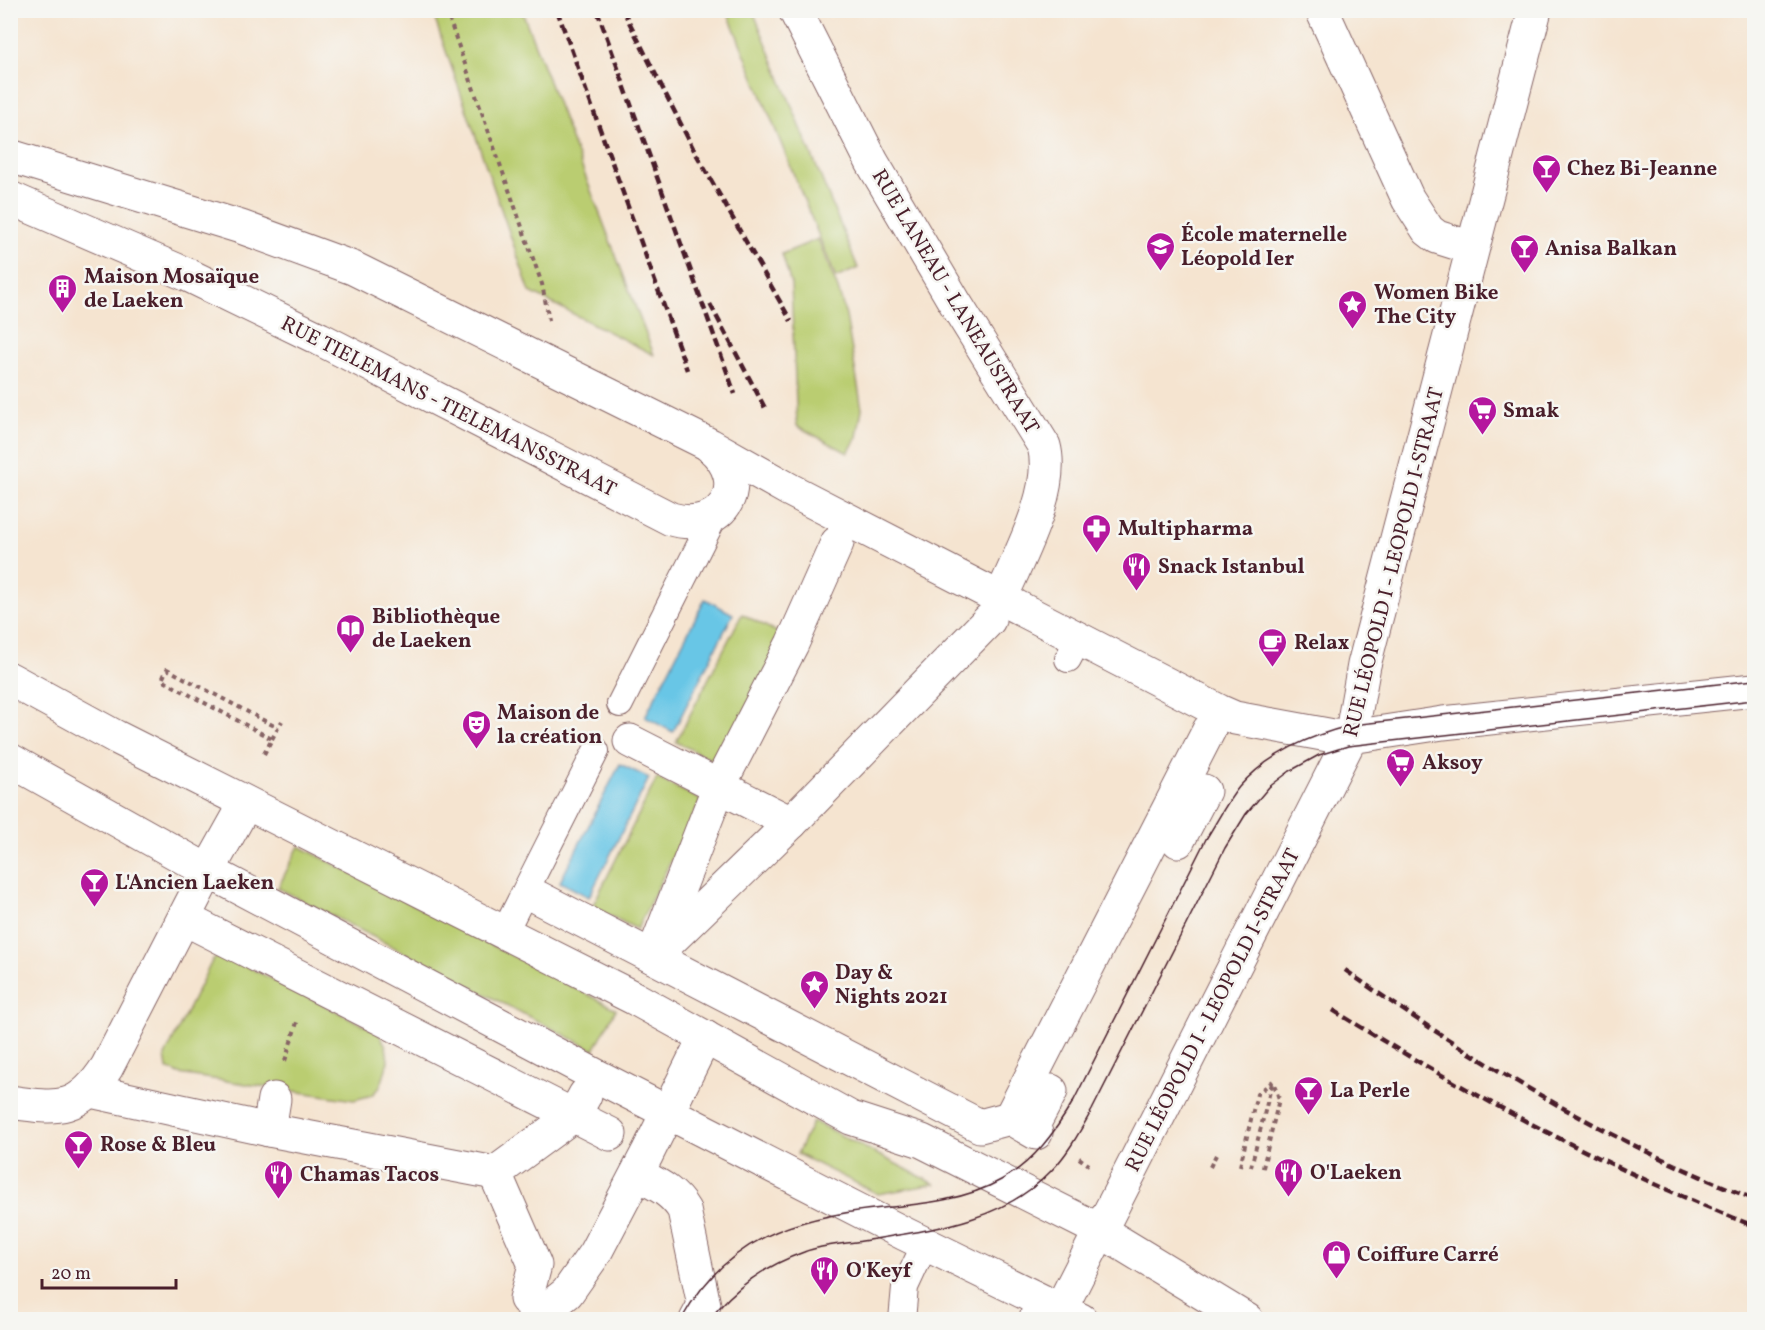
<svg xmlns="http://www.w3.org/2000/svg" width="1765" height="1330" font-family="Vollkorn,serif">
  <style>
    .green { fill: #bacd71; stroke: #82764e; stroke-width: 1.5 }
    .water { fill: #68c6e6; stroke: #597288; stroke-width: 1.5 }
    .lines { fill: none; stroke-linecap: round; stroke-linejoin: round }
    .lane-casing { stroke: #866465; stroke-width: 28 }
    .street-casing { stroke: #866465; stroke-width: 35 }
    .secondary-casing { stroke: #866465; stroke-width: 35 }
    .path { stroke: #866465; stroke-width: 4; stroke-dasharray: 4.5 4.5; stroke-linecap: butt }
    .lane { stroke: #fff; stroke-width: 26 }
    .street { stroke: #fff; stroke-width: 33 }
    .secondary { stroke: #fff; stroke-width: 33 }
    .tram { stroke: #4a1f2b; stroke-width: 1.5 }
    .rail { stroke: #4a1f2b; stroke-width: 4.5; stroke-dasharray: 9 4.5; stroke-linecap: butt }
    .labels { text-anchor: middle; stroke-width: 5; stroke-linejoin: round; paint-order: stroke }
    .poi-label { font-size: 21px; font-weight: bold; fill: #4a1f2b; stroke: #f6f6f2; text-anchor: start }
    .street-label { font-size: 21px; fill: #4a1f2b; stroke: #f6f6f2 }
  </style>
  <rect width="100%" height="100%" fill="#f6f6f2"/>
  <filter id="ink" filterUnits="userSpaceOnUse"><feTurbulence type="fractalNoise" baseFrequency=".0167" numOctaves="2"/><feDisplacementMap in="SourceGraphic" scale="12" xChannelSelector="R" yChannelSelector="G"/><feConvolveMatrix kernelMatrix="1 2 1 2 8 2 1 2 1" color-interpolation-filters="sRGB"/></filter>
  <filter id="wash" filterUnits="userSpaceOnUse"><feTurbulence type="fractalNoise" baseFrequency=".008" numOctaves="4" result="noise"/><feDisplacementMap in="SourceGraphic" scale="24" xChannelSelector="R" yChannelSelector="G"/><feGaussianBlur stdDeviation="1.35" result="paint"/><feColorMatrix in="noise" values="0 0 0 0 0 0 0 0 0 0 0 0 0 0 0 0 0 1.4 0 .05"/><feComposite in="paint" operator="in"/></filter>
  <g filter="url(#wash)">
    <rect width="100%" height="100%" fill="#f5e4d0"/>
    <!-- green -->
    <g class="green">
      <polygon points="432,11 522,11 654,355 530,292"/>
      <polygon points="727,11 753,11 858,268 836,278"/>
      <polygon points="818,239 838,289 846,316 862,409 857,437 848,453 797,426 791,284 782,254"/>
      <polygon points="742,614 785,636 720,764 676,742"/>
      <polygon points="657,778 701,800 637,929 592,907"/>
      <polygon points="299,846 616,1009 594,1050 278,888"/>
      <polygon points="224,955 378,1032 386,1046 387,1053 388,1061 383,1079 379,1088 372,1095 354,1100 179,1074 167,1068 165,1056 210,965 213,959"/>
      <polygon points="813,1121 935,1184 878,1194 797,1154"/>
    </g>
    <!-- water -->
    <g class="water">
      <polygon points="705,599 733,614 673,732 645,717"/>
      <polygon points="620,764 649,778 589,897 560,882"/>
    </g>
  </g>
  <g filter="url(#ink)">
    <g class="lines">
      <defs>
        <g id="lane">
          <polyline points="1068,659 1078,640"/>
          <polyline points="620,704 716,513"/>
          <polyline points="504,933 596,751"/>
          <polyline points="902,1320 905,1287 925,1244"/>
          <polyline points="1032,1320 1038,1299"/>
        </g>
        <g id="street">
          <path d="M795,10L872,162L954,301L1044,446C1056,490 1018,558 1000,600"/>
          <polyline points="1322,10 1408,199 1428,230 1437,237 1472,248"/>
          <polyline points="10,156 241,227 353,268 710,445 790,490 1219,711 1235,718 1339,737 1351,737 1364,665 1535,10"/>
          <path d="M10,198L188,275L320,339L671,519C724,534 753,482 710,446"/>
          <polyline points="630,741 791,823"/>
          <polyline points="1178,841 1204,791"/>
          <polyline points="533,895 980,1126 1010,1118 1036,1133"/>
          <polyline points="197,925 610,1134"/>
          <polyline points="656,948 719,786 792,644 837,543"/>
          <polyline points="653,957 791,823 989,620"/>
          <polyline points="90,1091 269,1130 495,1173"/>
          <path d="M10,1102C59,1109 78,1112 107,1067L208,871L246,803"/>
          <polyline points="1010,1118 1209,730"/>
          <polyline points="1031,1129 1051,1091"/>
          <polyline points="269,1130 274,1099"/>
          <path d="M637,1174C656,1184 673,1191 684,1210L704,1305L696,1320"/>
          <polyline points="526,1299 535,1265 495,1173 574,1115 585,1095"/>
        </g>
        <g id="secondary">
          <polyline points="10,679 116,737 634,998 851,1118 922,1141 1099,1230 1247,1320"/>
          <polyline points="10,760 208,871 595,1075 905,1234 1081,1320"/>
          <polyline points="1060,1310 1351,737 1443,723 1754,690"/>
          <polyline points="533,1320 567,1293 595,1253 647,1154 705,1037"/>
        </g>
      </defs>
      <!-- lane casing -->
      <use href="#lane" class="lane-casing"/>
      <!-- street casing -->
      <use href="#street" class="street-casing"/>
      <!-- secondary casing -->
      <use href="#secondary" class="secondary-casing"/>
      <!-- path -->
      <g class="path">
        <polyline points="446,10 542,284 549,320"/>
        <polyline points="272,739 282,721"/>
        <polyline points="264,754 272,739 162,680 167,669 278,728"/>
        <polyline points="285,1061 298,1019"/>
        <polyline points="1079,1158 1089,1165"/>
        <polyline points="1240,1166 1257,1094 1273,1081 1279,1099 1262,1172"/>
        <polyline points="1210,1167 1216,1155"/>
        <polyline points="1251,1167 1272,1083"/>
      </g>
      <!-- lane -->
      <use href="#lane" class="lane"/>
      <!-- street -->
      <use href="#street" class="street"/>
      <!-- secondary -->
      <use href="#secondary" class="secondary"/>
      <!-- tram -->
      <g class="tram">
        <path d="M681,1320C726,1238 794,1217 882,1208C922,1204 966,1200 1001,1180C1034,1162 1055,1132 1074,1100L1206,839C1217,822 1226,803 1239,787C1269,753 1309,736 1352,725L1754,680"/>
        <path d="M709,1320C735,1287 765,1266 804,1252C822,1245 843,1244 862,1241C929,1230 1002,1223 1051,1171C1068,1154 1080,1131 1092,1110L1225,848L1246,814L1269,787L1290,771L1319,755L1348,746L1754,700"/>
      </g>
      <!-- rail -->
      <g class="rail">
        <polyline points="557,10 687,370"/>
        <polyline points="597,10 735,394"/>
        <polyline points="623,10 694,150 791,321"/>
        <polyline points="710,304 765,408"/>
        <path d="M1345,970C1473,1060 1608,1141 1754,1199"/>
        <path d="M1333,1010C1467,1094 1607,1168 1754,1226"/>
      </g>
    </g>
  </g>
  <!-- icons -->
  <defs>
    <symbol id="bar-pin" viewBox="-11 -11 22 30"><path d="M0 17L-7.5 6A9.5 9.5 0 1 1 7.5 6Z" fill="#b5179e" stroke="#f6f6f2"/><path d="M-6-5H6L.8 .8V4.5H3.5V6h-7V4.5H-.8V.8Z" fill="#fff"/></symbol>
    <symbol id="school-pin" viewBox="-11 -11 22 30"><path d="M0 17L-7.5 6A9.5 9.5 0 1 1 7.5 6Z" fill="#b5179e" stroke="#f6f6f2"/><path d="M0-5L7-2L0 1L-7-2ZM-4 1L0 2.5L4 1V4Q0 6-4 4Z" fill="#fff"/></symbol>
    <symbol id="building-pin" viewBox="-11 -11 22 30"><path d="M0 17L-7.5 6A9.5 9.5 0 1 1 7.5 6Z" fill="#b5179e" stroke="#f6f6f2"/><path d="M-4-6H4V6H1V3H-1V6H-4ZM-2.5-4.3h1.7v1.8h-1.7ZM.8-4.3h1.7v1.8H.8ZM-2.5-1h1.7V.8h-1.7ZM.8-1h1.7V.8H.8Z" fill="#fff"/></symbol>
    <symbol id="sight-pin" viewBox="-11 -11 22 30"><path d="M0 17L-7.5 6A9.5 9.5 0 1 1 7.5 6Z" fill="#b5179e" stroke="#f6f6f2"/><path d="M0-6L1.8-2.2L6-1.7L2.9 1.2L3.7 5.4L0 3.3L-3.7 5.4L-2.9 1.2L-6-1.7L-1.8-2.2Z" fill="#fff"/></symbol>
    <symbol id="supermarket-pin" viewBox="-11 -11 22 30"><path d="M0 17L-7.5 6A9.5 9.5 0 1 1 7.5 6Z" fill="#b5179e" stroke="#f6f6f2"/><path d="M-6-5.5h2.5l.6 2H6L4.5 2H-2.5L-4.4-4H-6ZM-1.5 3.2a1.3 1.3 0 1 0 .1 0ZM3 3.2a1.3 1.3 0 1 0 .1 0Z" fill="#fff"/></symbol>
    <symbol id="pharmacy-pin" viewBox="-11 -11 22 30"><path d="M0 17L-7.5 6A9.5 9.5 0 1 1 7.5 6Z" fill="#b5179e" stroke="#f6f6f2"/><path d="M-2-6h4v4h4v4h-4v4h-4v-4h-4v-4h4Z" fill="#fff"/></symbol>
    <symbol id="restaurant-pin" viewBox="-11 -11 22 30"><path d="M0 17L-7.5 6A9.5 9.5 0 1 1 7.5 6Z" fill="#b5179e" stroke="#f6f6f2"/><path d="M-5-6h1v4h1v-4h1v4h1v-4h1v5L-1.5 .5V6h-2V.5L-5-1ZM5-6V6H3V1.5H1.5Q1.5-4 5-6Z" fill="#fff"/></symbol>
    <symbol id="library-pin" viewBox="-11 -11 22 30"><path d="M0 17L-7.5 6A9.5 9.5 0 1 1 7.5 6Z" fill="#b5179e" stroke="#f6f6f2"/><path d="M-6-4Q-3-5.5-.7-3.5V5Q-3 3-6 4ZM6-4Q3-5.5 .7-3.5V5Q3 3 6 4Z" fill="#fff"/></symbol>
    <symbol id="cafe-pin" viewBox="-11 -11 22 30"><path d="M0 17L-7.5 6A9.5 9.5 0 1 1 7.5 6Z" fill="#b5179e" stroke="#f6f6f2"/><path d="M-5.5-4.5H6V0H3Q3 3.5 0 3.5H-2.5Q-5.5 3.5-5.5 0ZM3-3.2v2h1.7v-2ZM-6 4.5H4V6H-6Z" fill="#fff"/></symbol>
    <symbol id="theatre-pin" viewBox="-11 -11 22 30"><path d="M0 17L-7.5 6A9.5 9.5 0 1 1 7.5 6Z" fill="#b5179e" stroke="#f6f6f2"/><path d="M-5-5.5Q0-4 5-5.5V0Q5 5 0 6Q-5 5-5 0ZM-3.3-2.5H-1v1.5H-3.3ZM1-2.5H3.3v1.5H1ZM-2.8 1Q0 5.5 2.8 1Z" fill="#fff"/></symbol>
    <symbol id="shop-pin" viewBox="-11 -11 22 30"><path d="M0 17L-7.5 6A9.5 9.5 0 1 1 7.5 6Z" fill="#b5179e" stroke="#f6f6f2"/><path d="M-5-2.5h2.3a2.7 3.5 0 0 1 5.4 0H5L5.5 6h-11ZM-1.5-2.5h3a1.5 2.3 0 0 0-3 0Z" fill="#fff"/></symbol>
  </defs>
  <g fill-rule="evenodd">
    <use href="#bar-pin" x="1530" y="152" width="33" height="45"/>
    <use href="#school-pin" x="1144" y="230" width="33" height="45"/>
    <use href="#bar-pin" x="1508" y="232" width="33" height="45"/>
    <use href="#building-pin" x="46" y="272" width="33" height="45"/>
    <use href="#sight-pin" x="1336" y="288" width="33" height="45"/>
    <use href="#supermarket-pin" x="1466" y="394" width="33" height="45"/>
    <use href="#pharmacy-pin" x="1080" y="512" width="33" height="45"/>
    <use href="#restaurant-pin" x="1120" y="550" width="33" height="45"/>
    <use href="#library-pin" x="334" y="612" width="33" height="45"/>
    <use href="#cafe-pin" x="1256" y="626" width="33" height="45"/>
    <use href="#theatre-pin" x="460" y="708" width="33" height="45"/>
    <use href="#supermarket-pin" x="1384" y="746" width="33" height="45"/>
    <use href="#bar-pin" x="78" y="866" width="33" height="45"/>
    <use href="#sight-pin" x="798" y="968" width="33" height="45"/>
    <use href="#bar-pin" x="1292" y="1074" width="33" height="45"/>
    <use href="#bar-pin" x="62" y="1128" width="33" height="45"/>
    <use href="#restaurant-pin" x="1272" y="1156" width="33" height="45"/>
    <use href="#restaurant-pin" x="262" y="1158" width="33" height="45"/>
    <use href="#shop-pin" x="1320" y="1238" width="33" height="45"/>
    <use href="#restaurant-pin" x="808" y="1254" width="33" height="45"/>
  </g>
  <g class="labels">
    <!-- poi labels -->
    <g class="poi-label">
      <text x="1567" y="175">Chez Bi-Jeanne</text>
      <text x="1181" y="241">École maternelle<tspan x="1181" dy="24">Léopold Ier</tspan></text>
      <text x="1545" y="255">Anisa Balkan</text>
      <text x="84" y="283">Maison Mosaïque<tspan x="84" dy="24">de Laeken</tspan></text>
      <text x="1374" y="299">Women Bike<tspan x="1374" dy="24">The City</tspan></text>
      <text x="1503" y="417">Smak</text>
      <text x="1118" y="535">Multipharma</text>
      <text x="1158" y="573">Snack Istanbul</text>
      <text x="372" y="623">Bibliothèque<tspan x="372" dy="24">de Laeken</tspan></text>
      <text x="1294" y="649">Relax</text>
      <text x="497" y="719">Maison de<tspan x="497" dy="24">la création</tspan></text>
      <text x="1422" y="769">Aksoy</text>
      <text x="115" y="889">L'Ancien Laeken</text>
      <text x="835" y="979">Day &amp;<tspan x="835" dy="24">Nights 2021</tspan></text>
      <text x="1330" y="1097">La Perle</text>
      <text x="100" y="1151">Rose &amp; Bleu</text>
      <text x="1310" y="1179">O'Laeken</text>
      <text x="300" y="1181">Chamas Tacos</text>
      <text x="1357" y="1261">Coiffure Carré</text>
      <text x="846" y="1277">O'Keyf</text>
    </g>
    <!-- street labels -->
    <g class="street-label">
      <text transform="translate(956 301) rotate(59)" y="7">RUE LANEAU - LANEAUSTRAAT</text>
      <text transform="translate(449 406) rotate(27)" y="7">RUE TIELEMANS - TIELEMANSSTRAAT</text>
      <text transform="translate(1393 562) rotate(-76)" y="7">RUE LÉOPOLD I - LEOPOLD I-STRAAT</text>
      <text transform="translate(1212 1010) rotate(-63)" y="7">RUE LÉOPOLD I - LEOPOLD I-STRAAT</text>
    </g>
  </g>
  <!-- margin -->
  <rect width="1765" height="1330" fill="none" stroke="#f6f6f2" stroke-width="36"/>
  <!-- scale -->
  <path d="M42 1279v9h134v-9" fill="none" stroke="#4a1f2b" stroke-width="3"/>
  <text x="51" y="1279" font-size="18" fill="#4a1f2b" stroke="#f6f6f2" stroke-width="4.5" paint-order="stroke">20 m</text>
</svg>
